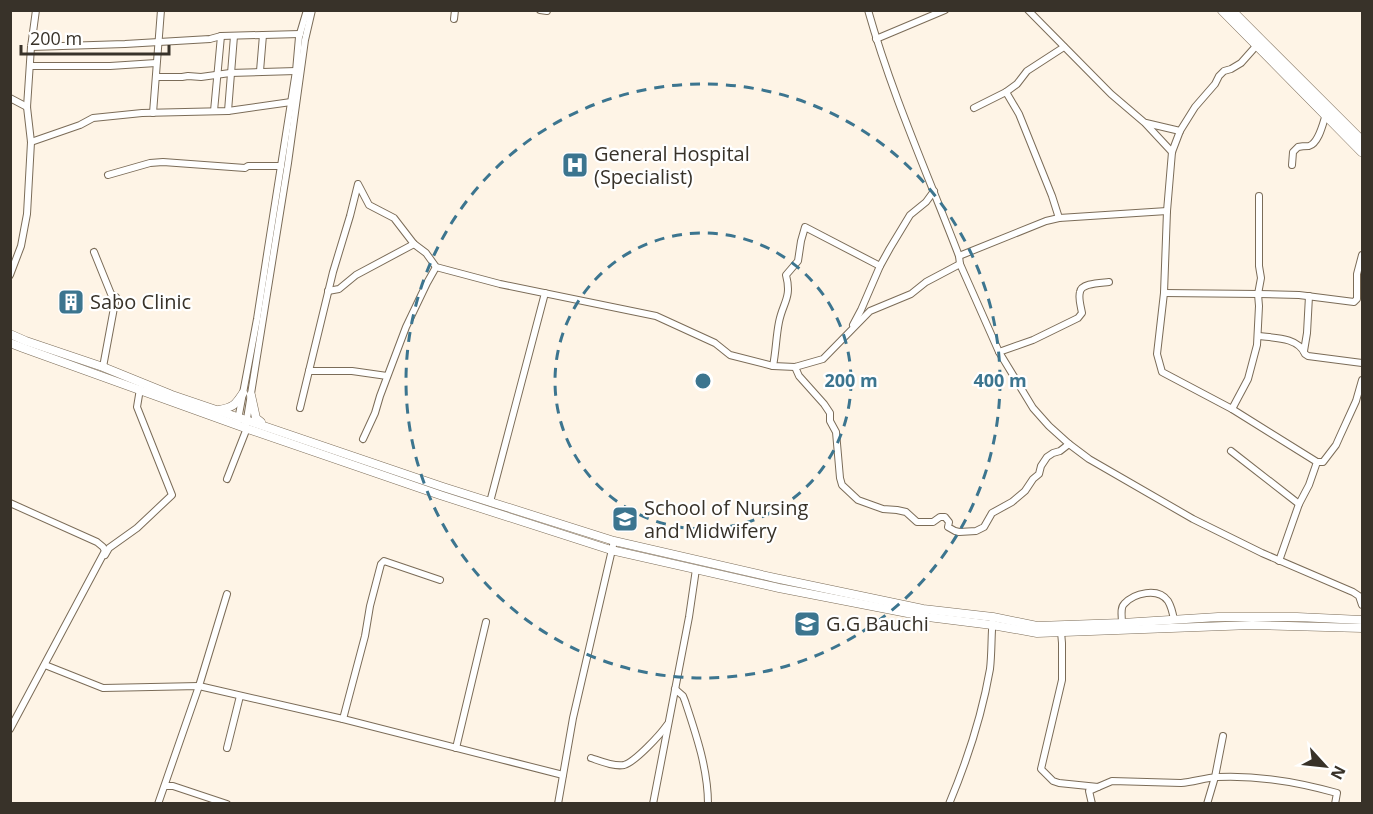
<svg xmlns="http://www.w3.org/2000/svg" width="1373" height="814" font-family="'Open Sans',sans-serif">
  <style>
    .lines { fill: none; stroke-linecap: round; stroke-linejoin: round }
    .minor-casing { stroke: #7b6c58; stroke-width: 8 }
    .major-casing { stroke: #7b6c58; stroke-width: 9 }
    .highway-casing { stroke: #7b6c58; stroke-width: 10 }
    .minor { stroke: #fff; stroke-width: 6 }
    .major { stroke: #fff; stroke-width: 8 }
    .highway { stroke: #fff; stroke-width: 9 }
    .ring { fill: none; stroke: #3c758f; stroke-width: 3; stroke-dasharray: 10 8 }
    .labels { text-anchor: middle; stroke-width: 4.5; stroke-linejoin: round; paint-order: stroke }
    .poi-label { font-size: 20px; fill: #383229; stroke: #fff; text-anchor: start }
    .centre { fill: #3c758f; stroke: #fff; stroke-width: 3 }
    .ring-label { font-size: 18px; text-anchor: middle; font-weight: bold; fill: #3c758f; stroke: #fff; stroke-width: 4.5; stroke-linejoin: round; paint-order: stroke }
  </style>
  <rect width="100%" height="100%" fill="#fef4e6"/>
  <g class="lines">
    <defs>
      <g id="minor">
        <polyline points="540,10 547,11"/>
        <path d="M868,10C892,95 928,175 959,256L960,264L999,352L1033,408L1049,426L1069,444L1089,459L1193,519L1262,553L1353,592L1359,596L1362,605"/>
        <polyline points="1028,10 1111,94 1145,123 1172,152"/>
        <polyline points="454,19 455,10"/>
        <polyline points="876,39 945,10"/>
        <polyline points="1257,45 1241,63 1231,69 1224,71 1219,76 1215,84 1195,107 1180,131 1172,152 1167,211 1164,293 1157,354 1162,372 1232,409 1317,462 1309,485 1299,504 1279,561"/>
        <polyline points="31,47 125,44 210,39 221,36 300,34"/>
        <polyline points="30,66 110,66 156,63"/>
        <polyline points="260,71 263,35"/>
        <polyline points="156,77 182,77 188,76 201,77 230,73 296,71"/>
        <polyline points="10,98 27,107"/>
        <polyline points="974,108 1006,92"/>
        <polyline points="214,111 221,36"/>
        <polyline points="228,111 234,36"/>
        <polyline points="153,113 161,10"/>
        <polyline points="1146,123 1180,131"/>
        <polyline points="31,142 80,125 93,118 142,113 228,111 291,102"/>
        <path d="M1292,165L1293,152L1298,147C1302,146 1305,146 1309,146C1319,143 1323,123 1326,114"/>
        <polyline points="108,175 150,163 163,162 245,168 248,166 281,166"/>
        <polyline points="1059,218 1052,196 1019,114 1006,92 1017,84 1027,71 1064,47"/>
        <polyline points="94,252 111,294 116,297 103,367"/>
        <polyline points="959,256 1046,221 1059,218 1167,211"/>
        <polyline points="10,275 21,246 27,214 31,142 27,107 31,47 36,10"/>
        <polyline points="328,291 339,289 356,275 414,244"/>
        <polyline points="1164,293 1258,294 1299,295 1354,302 1357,299 1357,274 1362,255"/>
        <polyline points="853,325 861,310 880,266 890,248 910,215 926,202 934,191"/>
        <path d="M1258,336C1274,338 1298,337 1305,354L1308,356L1362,363"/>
        <polyline points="1304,351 1307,333 1309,296"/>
        <path d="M999,352L1033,340L1078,318L1082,313C1081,307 1078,298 1080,292C1081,283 1101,283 1109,282"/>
        <path d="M773,366C776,351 776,337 779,322C783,302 792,298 786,275L798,261L801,241L805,227L880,266"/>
        <polyline points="795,367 799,376 824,404 830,413 830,421 836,432 840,478 842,485 858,500 883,509 897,510 906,512 917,522 933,522 940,517 945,517 949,522 948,527 955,531 959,532 976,531 984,527 992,513 1012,502 1025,491 1033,479 1039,474 1041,466 1047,457 1053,453 1060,451 1069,444"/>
        <polyline points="309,371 352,371 387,376"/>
        <polyline points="300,408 333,272 350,216 358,184 369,205 394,218 414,244 426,253 436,267 500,284 656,316 715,343 730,355 773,366 795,367 823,359 870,311 911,294 926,282 960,264"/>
        <polyline points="1232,409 1248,379 1257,345 1259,306 1258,294 1261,278 1259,266 1259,196"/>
        <polyline points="237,425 257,319 268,248 296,71 299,37 307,10"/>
        <polyline points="246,425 288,163 305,40 312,10"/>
        <polyline points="363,439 375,413 380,396 406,327 427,283 436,267"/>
        <polyline points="1231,451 1299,504"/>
        <polyline points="1317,462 1323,462 1336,445 1340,436 1356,401 1362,380"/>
        <polyline points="227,479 247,428"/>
        <polyline points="490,502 545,293"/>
        <polyline points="10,503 97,542 103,547 105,551 10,729"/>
        <polyline points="105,555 109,548 137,528 172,495 137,407 140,389"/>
        <path d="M1122,623C1122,617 1120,608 1124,604C1134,593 1158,587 1168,601C1171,606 1173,614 1174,620"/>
        <path d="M1061,632L1062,643V680L1041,769L1053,781L1059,783L1098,787L1112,781L1181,783C1193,782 1205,778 1217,777C1258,775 1298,782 1337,793L1335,804"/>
        <polyline points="45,665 103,688 199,686 343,719 563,775"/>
        <path d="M675,689L683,696L685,701C696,734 708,769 708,804"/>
        <polyline points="343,719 365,636 370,606 381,564 384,561 440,580"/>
        <polyline points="227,748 240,696"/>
        <polyline points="456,748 486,622"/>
        <path d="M591,758C600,761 614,767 624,765C635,762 660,735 667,725"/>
        <polyline points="165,786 173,786 227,804"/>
        <polyline points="158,804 199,686 227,594"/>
        <polyline points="558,804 573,718 614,541"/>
        <polyline points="653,804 689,617 696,569"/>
        <path d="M949,804C967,761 982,715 990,669C992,652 991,634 993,617"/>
        <polyline points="1092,804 1089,791 1098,787"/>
        <polyline points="1207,804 1215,777 1223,736"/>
      </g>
      <g id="major">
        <polyline points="10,334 26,341 103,367 172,395 443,487 614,541 775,578 923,609 993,617 1037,626 1122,623 1218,617 1297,617 1362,620"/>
        <polyline points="10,343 23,348 245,428 440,495 611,550 779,588 928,617 992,625 1037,633 1252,625 1362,628"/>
        <polyline points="251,395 256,418 261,422"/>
        <path d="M219,410C234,407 235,405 243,393"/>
      </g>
      <g id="highway">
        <polyline points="1222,10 1362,152"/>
        <polyline points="1231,10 1362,141"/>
      </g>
    </defs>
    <!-- minor casing -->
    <use href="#minor" class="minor-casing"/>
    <!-- major casing -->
    <use href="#major" class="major-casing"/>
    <!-- highway casing -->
    <use href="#highway" class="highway-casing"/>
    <!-- minor -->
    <use href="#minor" class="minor"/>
    <!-- major -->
    <use href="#major" class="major"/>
    <!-- highway -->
    <use href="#highway" class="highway"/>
  </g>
  <!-- distance rings -->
  <g class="ring">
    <circle cx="703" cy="381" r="148"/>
    <circle cx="703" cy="381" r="297"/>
  </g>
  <!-- icons -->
  <defs>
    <symbol id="hospital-square" viewBox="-11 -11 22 22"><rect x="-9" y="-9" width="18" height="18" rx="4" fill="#3c758f" stroke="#fff"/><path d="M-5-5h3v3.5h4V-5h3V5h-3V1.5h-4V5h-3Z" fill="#fff"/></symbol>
    <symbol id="building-square" viewBox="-11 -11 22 22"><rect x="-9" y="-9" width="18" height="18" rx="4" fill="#3c758f" stroke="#fff"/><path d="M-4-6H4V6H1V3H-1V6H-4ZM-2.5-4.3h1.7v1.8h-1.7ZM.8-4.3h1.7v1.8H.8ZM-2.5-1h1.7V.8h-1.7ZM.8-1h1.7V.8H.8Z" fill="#fff"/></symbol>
    <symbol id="university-square" viewBox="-11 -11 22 22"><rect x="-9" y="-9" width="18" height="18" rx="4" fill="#3c758f" stroke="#fff"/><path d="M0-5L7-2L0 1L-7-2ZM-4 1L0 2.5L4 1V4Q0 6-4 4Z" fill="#fff"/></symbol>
    <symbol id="school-square" viewBox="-11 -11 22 22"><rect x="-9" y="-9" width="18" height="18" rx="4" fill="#3c758f" stroke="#fff"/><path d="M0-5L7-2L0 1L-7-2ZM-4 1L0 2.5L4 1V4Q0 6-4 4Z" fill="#fff"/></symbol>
  </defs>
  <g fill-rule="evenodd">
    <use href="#hospital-square" x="560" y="150" width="30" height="30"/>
    <use href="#building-square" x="56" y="287" width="30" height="30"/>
    <use href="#university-square" x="610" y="504" width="30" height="30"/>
    <use href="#school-square" x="792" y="609" width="30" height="30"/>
  </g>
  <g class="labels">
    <!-- poi labels -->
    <g class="poi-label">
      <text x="594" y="161">General Hospital<tspan x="594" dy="23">(Specialist)</tspan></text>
      <text x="90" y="309">Sabo Clinic</text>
      <text x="644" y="515">School of Nursing<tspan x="644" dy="23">and Midwifery</tspan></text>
      <text x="826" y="631">G.G Bauchi</text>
    </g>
  </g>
  <circle cx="703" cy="381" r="9" class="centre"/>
  <g class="ring-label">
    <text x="851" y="387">200 m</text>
    <text x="1000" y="387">400 m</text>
  </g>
  <!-- border -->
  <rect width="1373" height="814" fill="none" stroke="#383229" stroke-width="24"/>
  <!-- north arrow -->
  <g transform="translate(1325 766) rotate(117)" stroke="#ffffff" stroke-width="4.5" paint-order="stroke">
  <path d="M0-4.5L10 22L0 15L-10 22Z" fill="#383229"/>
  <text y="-9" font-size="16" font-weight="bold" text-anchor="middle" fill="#383229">N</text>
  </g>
  <!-- scale -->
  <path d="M21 45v9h148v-9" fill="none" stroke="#383229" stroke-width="3"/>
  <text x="30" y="45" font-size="18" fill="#383229" stroke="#ffffff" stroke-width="4.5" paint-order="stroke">200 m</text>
</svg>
